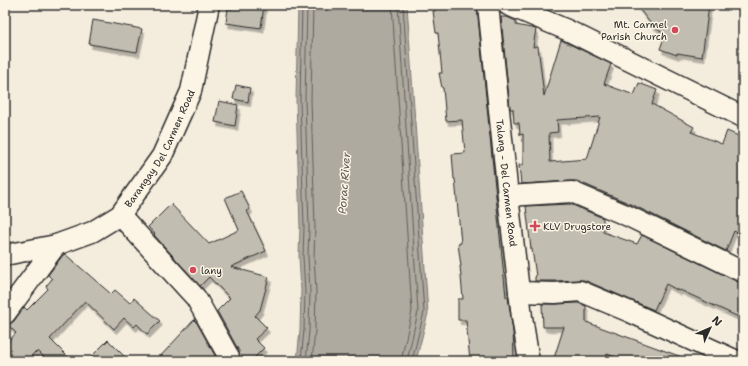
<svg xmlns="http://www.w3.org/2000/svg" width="748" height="366" font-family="'Shantell Sans',sans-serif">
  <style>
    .water { fill: #afaaa0; stroke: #7a7771 }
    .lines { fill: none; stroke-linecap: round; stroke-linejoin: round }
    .shore { stroke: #605e5a; stroke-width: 1 }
    .building { fill: #c2bdb1; stroke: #2b2b2b; fill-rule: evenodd; filter: url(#shadow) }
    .minor-casing { stroke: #2b2b2b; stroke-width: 23 }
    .minor { stroke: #fcf5e5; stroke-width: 20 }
    .poi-dot { fill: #d1495b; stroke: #fcf5e5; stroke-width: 1.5 }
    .labels { text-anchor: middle; stroke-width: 3; stroke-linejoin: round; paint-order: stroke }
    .poi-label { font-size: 10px; fill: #2b2b2b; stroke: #fcf5e5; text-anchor: start }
    .street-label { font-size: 10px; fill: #2b2b2b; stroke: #fcf5e5 }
    .water-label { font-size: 11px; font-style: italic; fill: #595754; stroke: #fcf5e5 }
  </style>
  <defs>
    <filter id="shadow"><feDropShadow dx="2.5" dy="4.5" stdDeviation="0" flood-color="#0004"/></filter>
  </defs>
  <rect width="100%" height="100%" fill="#f4edde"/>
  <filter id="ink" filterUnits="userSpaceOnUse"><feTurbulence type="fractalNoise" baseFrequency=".025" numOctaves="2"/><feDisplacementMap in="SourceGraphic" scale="8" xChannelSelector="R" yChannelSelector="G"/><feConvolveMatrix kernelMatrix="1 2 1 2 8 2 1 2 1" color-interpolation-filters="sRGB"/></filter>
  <g filter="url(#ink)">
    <!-- water -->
    <polygon class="water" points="298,5 407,5 428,313 416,361 297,361 300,330 301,290 299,257 300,227 296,100"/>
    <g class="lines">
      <!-- shore -->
      <g class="shore">
        <polyline points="392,5 412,311 401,361"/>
        <polyline points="398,5 418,312 407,361"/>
        <polyline points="403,5 424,312 412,361"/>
        <polyline points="301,361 304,330 305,291 303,257 304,227 300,100 302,5"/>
        <polyline points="306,361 309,331 310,291 308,257 309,227 305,100 307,5"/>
        <polyline points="312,361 315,331 316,291 314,257 315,227 311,100 313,5"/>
      </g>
    </g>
    <!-- building -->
    <g class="building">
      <polygon points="233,5 264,5 261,28 226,23 228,8 232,9"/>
      <polygon points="434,5 473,5 473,7 477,7 506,297 508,297 513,332 514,357 493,358 494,361 470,361 466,320 458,320 458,299 463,299 460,266 461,266 458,244 461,243 455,179 454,179 452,154 465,153 462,120 446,121 443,88 442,88 439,73 442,73 438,33 436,33 433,11 435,11"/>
      <polygon points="636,5 709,5 702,57 677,53 677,55 660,49 665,35 651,24"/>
      <path d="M501,17H507L516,21V25L536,29L533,47L538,46L544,96L561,40L611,64L604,84L634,95L639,83L657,90L652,104L694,127L691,132L722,144L727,131L743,138V236L734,231L726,251L633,205L577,181H571L521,184L519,165L523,164V134L520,135L519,123H514L513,109H510ZM600,117L587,159L550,162L549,133L558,132L557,120Z"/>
      <polygon points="93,20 142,29 137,52 89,44"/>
      <polygon points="236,85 250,88 248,102 233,99"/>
      <polygon points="219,101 238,105 235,126 215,122"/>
      <polygon points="241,191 250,209 247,211 266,251 231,267 269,277 260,310 255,316 267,328 255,339 264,348 251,361 240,361 239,351 217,311 230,298 209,277 200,286 154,235 155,234 148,227 171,204 209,244 239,230 225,198"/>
      <polygon points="570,204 603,218 603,232 637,244 642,235 738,282 743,283 743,319 680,290 679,291 666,284 654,310 584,280 579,280 555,281 535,281 535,277 536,276 532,249 531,249 526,206"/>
      <polygon points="65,254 111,294 115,290 130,303 134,298 160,321 147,334 137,324 134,327 124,318 114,329 85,301 50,339 72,361 48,361 38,351 36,353 35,352 27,361 5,361 5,345 16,333 8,325 14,321 24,307 27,310 48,289 46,286 52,279 48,275 63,255"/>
      <polygon points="578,303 586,306 586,322 690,360 689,361 627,361 607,354 605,361 553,361 564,327 543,327 542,304 556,304"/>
      <polygon points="194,320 197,323 218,361 156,361"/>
      <polygon points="108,340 129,361 87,361"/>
    </g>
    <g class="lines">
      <defs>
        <g id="minor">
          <path id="s1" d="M488,5L508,196L522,317L529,361"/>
          <polyline points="508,5 567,30 743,117"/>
          <polyline points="508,196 572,192 628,216 743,272"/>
          <polyline points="120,215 196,298 229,357 229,361"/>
          <path id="s2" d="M5,255L56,245L92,232L120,215L162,156L191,91L209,5"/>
          <polyline points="519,292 555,293 580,291 630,312 737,361"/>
          <polyline points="5,314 56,245"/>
        </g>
      </defs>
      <!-- minor casing -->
      <use href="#minor" class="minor-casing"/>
      <!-- minor -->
      <use href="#minor" class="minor"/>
    </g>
  </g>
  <!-- markers -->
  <g class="poi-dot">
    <circle cx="675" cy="30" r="4"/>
    <path d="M533 220h4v4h4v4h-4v4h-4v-4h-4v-4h4z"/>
    <circle cx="193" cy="270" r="4"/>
  </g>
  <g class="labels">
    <!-- poi labels -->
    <g class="poi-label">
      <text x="667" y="28" text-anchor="end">Mt. Carmel<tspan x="667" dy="12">Parish Church</tspan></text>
      <text x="543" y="230">KLV Drugstore</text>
      <text x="201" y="274">lany</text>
    </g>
    <!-- street labels -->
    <g class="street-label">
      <text dy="4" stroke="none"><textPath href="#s2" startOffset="201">Barangay Del Carmen Road</textPath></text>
      <text dy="4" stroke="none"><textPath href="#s1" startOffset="179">Talang - Del Carmen Road</textPath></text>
    </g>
    <!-- water labels -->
    <g class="water-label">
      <text transform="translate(344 183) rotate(-86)" y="4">Porac River</text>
    </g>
  </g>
  <!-- margin -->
  <rect width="748" height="366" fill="none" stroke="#fcf5e5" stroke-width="20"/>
  <rect x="10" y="10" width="728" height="346" fill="none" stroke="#2b2b2b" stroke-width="1.5" filter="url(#ink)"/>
  <!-- north arrow -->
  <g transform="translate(710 328) rotate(45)" stroke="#fcf5e5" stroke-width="3" paint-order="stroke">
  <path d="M0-3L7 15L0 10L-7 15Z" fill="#2b2b2b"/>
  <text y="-6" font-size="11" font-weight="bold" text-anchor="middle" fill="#2b2b2b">N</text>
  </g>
</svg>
